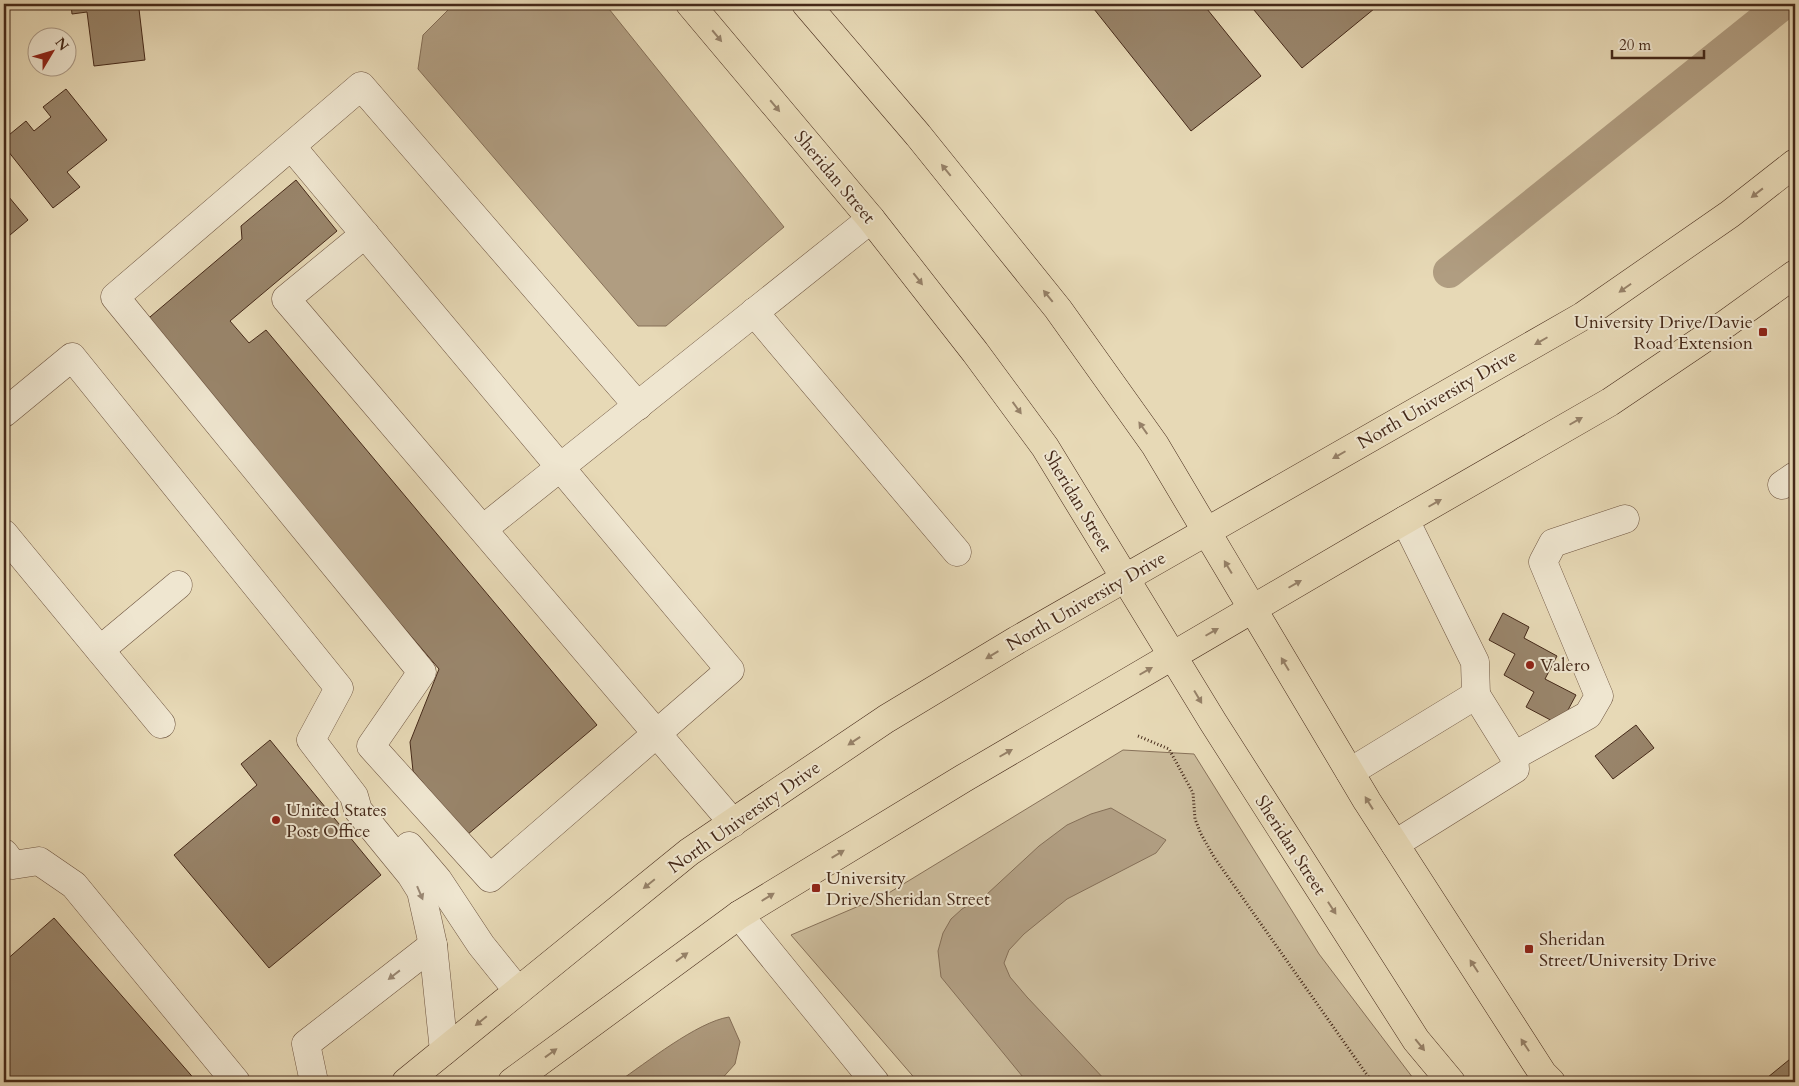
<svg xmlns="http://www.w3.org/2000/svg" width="1799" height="1086" font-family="Cardo,serif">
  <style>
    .green { fill: #cbbb9b; stroke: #88725a }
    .water { fill: #b09d81; stroke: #856f57 }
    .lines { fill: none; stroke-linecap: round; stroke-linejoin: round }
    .canal { stroke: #b09d81; stroke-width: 32 }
    .building { fill: #99856b; stroke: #452919 }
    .minor-casing { stroke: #6e5540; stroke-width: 29 }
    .major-casing { stroke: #452919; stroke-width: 29 }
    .path { stroke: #452919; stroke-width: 3; stroke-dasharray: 1 2.5; stroke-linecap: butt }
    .minor { stroke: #efe6d0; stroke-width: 28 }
    .major { stroke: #e7d9b6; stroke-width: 28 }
    .oneway { fill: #968168 }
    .oneway2 { fill: #9a8874 }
    .poi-dot { fill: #8f2418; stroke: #efe6d0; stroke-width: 2 }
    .labels { text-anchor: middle; stroke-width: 4; stroke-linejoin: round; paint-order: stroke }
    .street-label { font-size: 18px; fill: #452919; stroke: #efe6d0 }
    .poi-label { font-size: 18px; fill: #452919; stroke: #efe6d0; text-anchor: start }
  </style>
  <rect width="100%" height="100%" fill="#e7d9b6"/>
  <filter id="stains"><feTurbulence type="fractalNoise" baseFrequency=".004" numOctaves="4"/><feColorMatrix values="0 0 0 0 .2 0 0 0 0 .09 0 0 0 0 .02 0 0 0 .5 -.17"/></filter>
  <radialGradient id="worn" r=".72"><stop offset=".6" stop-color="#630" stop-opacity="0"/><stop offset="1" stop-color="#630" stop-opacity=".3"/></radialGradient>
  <!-- green -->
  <polygon class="green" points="1123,750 1194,754 1319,954 1416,1082 918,1082 791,935 887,894"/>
  <!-- water -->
  <g class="water">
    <polygon points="454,4 605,4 784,227 666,326 638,326 418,69 423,35"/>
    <polygon points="1111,808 1166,840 1156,853 1067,899 1024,934 1009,950 1004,963 1010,977 1027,997 1107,1082 1027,1082 941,977 938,951 943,933 951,919 962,909 986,895 1039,846 1067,825 1091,814"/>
    <path d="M729,1017L740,1042L735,1064L719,1082H618C646,1063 697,1022 729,1017Z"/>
  </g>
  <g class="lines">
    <!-- canal -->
    <polyline class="canal" points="1449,272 1783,4"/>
  </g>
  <!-- building -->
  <g class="building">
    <polygon points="71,4 150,4 151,7 139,9 145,60 94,66 87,12 72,14"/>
    <polygon points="1090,4 1203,4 1261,76 1191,131"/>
    <polygon points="1249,4 1380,4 1302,68"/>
    <polygon points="66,89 107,140 67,172 80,187 53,208 4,146 4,139 26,121 34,131 51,117 43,107"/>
    <polygon points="296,180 337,231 230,321 249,343 266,330 597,725 467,835 413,771 410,742 439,669 144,322 242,239 241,226"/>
    <polygon points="4,191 28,220 4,240"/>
    <polygon points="1503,613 1529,627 1524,638 1557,656 1545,679 1576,695 1560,725 1526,707 1534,692 1504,675 1515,654 1489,640"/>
    <polygon points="1636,725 1654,748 1613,779 1595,756"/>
    <polygon points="270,740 381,875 269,968 174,855 257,785 241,764"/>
    <polygon points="54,918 197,1082 4,1082 4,962"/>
    <polygon points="1795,1055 1795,1082 1762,1082"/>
  </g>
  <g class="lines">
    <defs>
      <g id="minor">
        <polyline points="291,146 730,670 490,878 371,746 422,672 115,297 361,86 638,406"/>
        <polyline points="365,234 286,299 733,823"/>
        <polyline points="754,312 957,552"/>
        <polyline points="4,413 72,357 339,688 311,740 354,796 358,810 411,875 421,891 433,945 444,1051"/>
        <polyline points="1782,485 1795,476"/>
        <polyline points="483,529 871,219"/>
        <polyline points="4,534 161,724"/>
        <polyline points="100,650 178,585"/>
        <polyline points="1514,756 1588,715 1599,696 1543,562 1553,543 1625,519"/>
        <polyline points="1350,772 1476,695 1475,662 1405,520"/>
        <polyline points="1395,844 1515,769 1514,756 1476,695"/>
        <polyline points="409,846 438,880 481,945 518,991"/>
        <polyline points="4,853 13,865 39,861 74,885 236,1082"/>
        <polyline points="739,915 875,1082"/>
        <polyline points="314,1082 306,1044 433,945"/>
      </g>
      <g id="major">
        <polyline points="690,4 871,219 975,352 1045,447 1213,722 1416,1040 1451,1082"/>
        <polyline points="806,4 918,135 1058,309 1155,445 1367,801 1543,1074 1551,1082"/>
        <polyline points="406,1082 689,852 886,719 1017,640 1583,316 1730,214 1795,163"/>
        <polyline points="512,1082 739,915 964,778 1372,539 1610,402 1727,323 1795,274"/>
      </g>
    </defs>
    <!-- minor casing -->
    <use href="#minor" class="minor-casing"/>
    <!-- major casing -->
    <use href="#major" class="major-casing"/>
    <!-- path -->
    <polyline class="path" points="1138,736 1169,749 1193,793 1195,819 1201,834 1214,857 1372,1082"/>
    <!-- minor -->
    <use href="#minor" class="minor"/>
    <!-- major -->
    <use href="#major" class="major"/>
  </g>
  <!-- one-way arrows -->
  <defs><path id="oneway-solid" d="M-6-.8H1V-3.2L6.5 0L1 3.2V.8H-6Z" transform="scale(1.25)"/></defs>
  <g class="oneway">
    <use href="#oneway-solid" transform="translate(717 36) rotate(50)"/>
    <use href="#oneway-solid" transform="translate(775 106) rotate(50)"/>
    <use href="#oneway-solid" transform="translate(946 170) rotate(-129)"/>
    <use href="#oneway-solid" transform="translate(1757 193) rotate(142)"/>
    <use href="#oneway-solid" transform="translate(918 279) rotate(52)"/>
    <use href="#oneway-solid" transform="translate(1625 288) rotate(145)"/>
    <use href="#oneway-solid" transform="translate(1048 296) rotate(-129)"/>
    <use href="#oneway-solid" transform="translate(1541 341) rotate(150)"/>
    <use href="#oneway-solid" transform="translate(1017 408) rotate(54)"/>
    <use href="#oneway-solid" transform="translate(1576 421) rotate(-30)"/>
    <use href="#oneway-solid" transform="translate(1143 428) rotate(-125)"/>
    <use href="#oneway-solid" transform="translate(1339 455) rotate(150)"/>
    <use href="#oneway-solid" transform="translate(1435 503) rotate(-30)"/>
    <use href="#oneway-solid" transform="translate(1228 567) rotate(-121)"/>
    <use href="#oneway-solid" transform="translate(1295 584) rotate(-30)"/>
    <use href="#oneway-solid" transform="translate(1212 632) rotate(-30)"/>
    <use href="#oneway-solid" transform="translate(992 655) rotate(149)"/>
    <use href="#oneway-solid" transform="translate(1285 664) rotate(-121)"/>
    <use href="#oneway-solid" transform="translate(1146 671) rotate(-30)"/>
    <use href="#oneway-solid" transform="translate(1198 697) rotate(59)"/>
    <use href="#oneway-solid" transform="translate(854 741) rotate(146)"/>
    <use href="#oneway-solid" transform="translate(1006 753) rotate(-30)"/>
    <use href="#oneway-solid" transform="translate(1369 803) rotate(-122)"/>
    <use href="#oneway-solid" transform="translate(838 854) rotate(-31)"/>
    <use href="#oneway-solid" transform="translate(649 884) rotate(141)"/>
    <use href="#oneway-solid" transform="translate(768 897) rotate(-32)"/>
    <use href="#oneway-solid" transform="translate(1332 908) rotate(57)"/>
    <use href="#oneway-solid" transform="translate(682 957) rotate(-36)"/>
    <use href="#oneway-solid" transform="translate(1474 966) rotate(-123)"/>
    <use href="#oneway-solid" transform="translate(481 1021) rotate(141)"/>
    <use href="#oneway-solid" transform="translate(1420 1045) rotate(51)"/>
    <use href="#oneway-solid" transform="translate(1525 1045) rotate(-123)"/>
    <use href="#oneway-solid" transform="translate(551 1053) rotate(-36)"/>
  </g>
  <g class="oneway2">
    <use href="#oneway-solid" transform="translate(420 893) rotate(67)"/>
    <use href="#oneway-solid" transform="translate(394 975) rotate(142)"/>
  </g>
  <!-- markers -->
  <g class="poi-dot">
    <rect x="1758" y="327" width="10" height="10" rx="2.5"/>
    <circle cx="1530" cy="665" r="5"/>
    <circle cx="276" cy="820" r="5"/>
    <rect x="811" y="883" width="10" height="10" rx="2.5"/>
    <rect x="1524" y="944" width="10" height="10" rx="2.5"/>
  </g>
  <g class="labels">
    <!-- street labels -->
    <g class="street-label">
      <text transform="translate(835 177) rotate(50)" y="6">Sheridan Street</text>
      <text transform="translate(1437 399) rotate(-30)" y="6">North University Drive</text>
      <text transform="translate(1078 501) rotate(59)" y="6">Sheridan Street</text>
      <text transform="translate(1086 601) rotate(-30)" y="6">North University Drive</text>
      <text transform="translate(744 817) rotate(-35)" y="6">North University Drive</text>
      <text transform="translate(1291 845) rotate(57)" y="6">Sheridan Street</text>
    </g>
    <!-- poi labels -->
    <g class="poi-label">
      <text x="1753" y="328" text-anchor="end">University Drive/Davie<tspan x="1753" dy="21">Road Extension</tspan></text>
      <text x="1540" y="671">Valero</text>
      <text x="286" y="816">United States<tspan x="286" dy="21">Post Office</tspan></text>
      <text x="826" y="884">University<tspan x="826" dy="21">Drive/Sheridan Street</tspan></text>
      <text x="1539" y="945">Sheridan<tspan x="1539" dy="21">Street/University Drive</tspan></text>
    </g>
  </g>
  <!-- margin -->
  <rect width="1799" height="1086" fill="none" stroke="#e7d9b6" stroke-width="20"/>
  <rect x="5" y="5" width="1789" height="1076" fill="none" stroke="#452919" stroke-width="2.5"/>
  <rect x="10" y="10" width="1779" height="1066" fill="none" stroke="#452919"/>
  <!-- north arrow -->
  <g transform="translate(52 52) rotate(52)"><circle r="24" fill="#efe6d0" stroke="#ab9a87"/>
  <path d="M0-4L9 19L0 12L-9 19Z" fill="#8f2418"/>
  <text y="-8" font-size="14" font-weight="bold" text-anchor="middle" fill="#452919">N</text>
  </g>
  <!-- scale -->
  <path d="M1612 50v8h92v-8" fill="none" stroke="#452919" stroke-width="2.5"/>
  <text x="1619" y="50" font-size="15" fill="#452919" stroke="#efe6d0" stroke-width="4" paint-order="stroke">20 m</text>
  <rect width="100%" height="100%" filter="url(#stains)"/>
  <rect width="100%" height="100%" fill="url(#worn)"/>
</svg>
